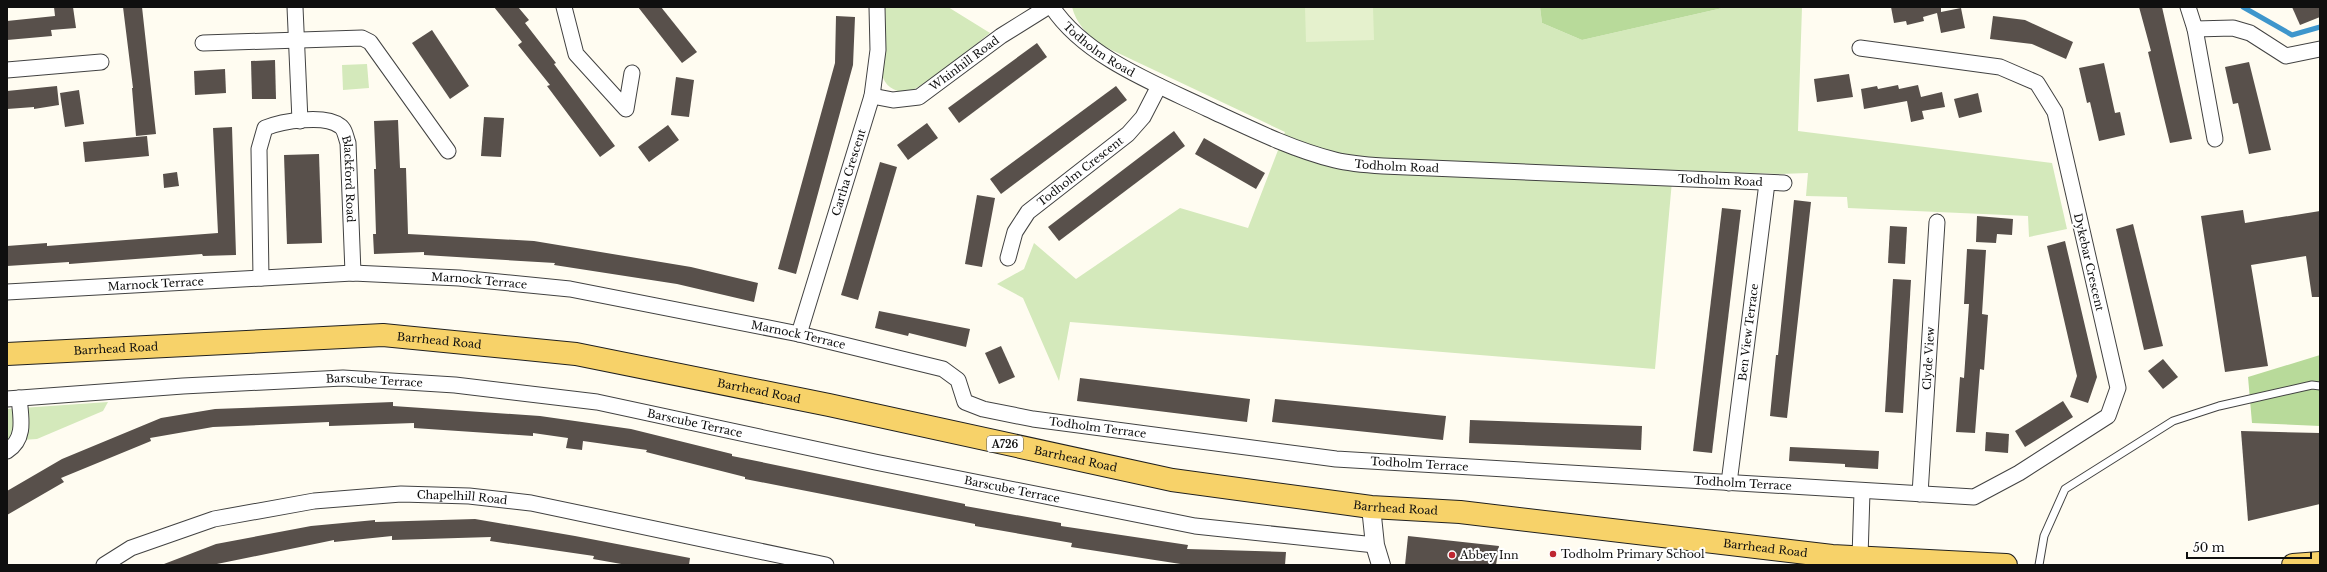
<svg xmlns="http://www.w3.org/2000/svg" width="2327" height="572" font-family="'Libre Baskerville',serif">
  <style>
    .green { fill: #d4e9bb }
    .forest { fill: #b8da9a }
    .pitch { fill: #e5f1cd }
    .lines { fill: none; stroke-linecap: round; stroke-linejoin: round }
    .stream { stroke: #3e96cc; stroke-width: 5 }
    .building { fill: #58504b }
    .service-casing { stroke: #424242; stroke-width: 9 }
    .minor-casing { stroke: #424242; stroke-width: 17 }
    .tertiary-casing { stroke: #424242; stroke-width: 20 }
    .primary-casing { stroke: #202020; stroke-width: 24 }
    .service { stroke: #fff; stroke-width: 7 }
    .minor { stroke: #fff; stroke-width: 15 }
    .tertiary { stroke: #fff; stroke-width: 18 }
    .primary { stroke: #f7d269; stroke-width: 22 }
    .poi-dot { fill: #bf2731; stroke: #fff; stroke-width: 1.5 }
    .labels { text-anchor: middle; stroke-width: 4; stroke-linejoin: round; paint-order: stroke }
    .shield { fill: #fff; stroke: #575757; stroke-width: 1 }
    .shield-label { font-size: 10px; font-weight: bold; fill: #0f0f0f }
    .street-label { font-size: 11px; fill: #0f0f0f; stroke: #fff }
    .poi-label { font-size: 11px; fill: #0f0f0f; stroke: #fff; text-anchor: start }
  </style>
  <rect width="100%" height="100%" fill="#fffcf1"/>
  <!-- green -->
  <g class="green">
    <path d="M885,7H948L990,33C975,45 922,89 907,92C896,93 884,86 882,74C880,53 887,29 885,7Z"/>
    <path d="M1072,7H1540L1542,23L1582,40L1727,7H1802L1798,131L2052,163L2067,229L2029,237L2028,216L1848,208L1847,197L1806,196L1808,173L1780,174L1673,170L1655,369L1070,322L1059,381L1023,298L997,284L1024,269L1034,243L1076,279L1180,208L1248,228L1285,132L1099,44C1087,34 1076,23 1072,7Z"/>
    <polygon points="367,64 369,88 343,90 342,65"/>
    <polygon points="108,402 103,411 37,439 7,441 7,409"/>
  </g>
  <!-- forest -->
  <g class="forest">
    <polygon points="1540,7 1727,7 1582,40 1542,23"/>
    <polygon points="2320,355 2320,426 2252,423 2248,377"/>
  </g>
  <!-- pitch -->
  <polygon class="pitch" points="1305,7 1373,7 1374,40 1306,42"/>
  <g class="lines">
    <!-- stream -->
    <polyline class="stream" points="2243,7 2292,35 2320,27"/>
  </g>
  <!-- building -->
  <g class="building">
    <polygon points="54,7 73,7 76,28 51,30 52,36 7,40 7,21 55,16"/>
    <polygon points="123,7 142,7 156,134 136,136 132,88 133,88"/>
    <polygon points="494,7 518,7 529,20 525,23 556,63 554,64 615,146 600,157 547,86 550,85 518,45 522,42"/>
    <polygon points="638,7 661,7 697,52 682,63"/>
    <polygon points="1891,7 1941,7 1941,12 1961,8 1965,28 1941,33 1937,13 1923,17 1924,21 1907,25 1906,21 1894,23"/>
    <polygon points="2139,7 2162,7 2192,139 2170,143 2148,52 2151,51"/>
    <polygon points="2292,7 2320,7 2320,17 2300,25"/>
    <polygon points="836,16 855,17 853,65 796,274 778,269 835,63"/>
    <polygon points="1993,16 2025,20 2073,42 2066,59 2032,44 1990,39"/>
    <polygon points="432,30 469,86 450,99 412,43"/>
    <polygon points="1037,43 1047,57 959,123 948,108"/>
    <polygon points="275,60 276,99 252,99 251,61"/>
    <polygon points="2249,62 2271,150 2249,154 2238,103 2233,104 2225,67"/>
    <polygon points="2104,63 2115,113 2120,112 2125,135 2099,141 2090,102 2087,103 2079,68"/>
    <polygon points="225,69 226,93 195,95 194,71"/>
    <polygon points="1849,74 1853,97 1817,102 1814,79"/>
    <polygon points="676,77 694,80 689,117 671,115"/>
    <polygon points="1898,85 1899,89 1918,85 1921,97 1942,92 1945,107 1922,111 1924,119 1911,122 1907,101 1864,109 1861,89 1877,86 1878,89"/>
    <polygon points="57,86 59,105 34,109 34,107 7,109 7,91"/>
    <polygon points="1116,86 1127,100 1001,194 990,179"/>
    <polygon points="79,90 84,124 65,127 60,93"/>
    <polygon points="1978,93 1982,112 1959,118 1954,99"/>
    <polygon points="484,117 504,118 501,157 481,156"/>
    <polygon points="398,120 400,168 406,168 408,234 534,241 691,267 758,283 754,302 677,284 554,265 555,263 424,255 424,252 374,254 373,234 376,234 374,169 376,169 374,121"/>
    <polygon points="927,123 938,138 908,160 897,145"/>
    <polygon points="668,125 679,140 649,162 638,147"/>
    <polygon points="232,127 236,255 203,256 202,254 69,264 69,262 7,266 7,246 47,243 47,246 218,233 213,128"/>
    <polygon points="1174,131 1185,146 1059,241 1048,227"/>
    <polygon points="147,136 149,156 85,162 83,142"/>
    <polygon points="1204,138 1265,173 1256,189 1195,154"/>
    <polygon points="319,154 322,243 287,244 284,155"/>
    <polygon points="880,162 897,167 858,300 841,295"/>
    <polygon points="177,172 179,186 164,188 163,174"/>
    <polygon points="977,195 995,198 982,267 965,264"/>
    <polygon points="1794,200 1811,202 1787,418 1770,416 1776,355 1778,355"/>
    <polygon points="1722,208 1741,210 1712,453 1693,451"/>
    <polygon points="2243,210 2245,223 2320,211 2320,297 2312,297 2306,256 2251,265 2268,366 2225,372 2201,216"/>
    <polygon points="1977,216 2013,219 2012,235 1997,234 1996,243 1976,242"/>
    <polygon points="2133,224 2163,346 2144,350 2116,229"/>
    <polygon points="1890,226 1907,227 1905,264 1888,263"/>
    <polygon points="2065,241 2097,377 2088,403 2070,397 2077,376 2047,246"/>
    <polygon points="1967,249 1986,250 1982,314 1988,315 1984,370 1980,369 1975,433 1956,432 1960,377 1964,378 1969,304 1964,304"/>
    <polygon points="1893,279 1911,280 1903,413 1885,412"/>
    <polygon points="879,311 970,329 966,347 909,333 908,336 875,328"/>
    <polygon points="1001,346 1015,377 999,384 985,353"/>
    <polygon points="2163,359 2178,377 2163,389 2148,371"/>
    <polygon points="1080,378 1250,399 1247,422 1077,401"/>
    <polygon points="1275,399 1446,416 1443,440 1272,422"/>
    <polygon points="2063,401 2073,417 2025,447 2015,431"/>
    <polygon points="393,402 393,406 540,416 631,429 732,454 732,456 965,504 965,506 1061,523 1061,526 1188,545 1187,549 1286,552 1285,565 1187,565 1071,547 1072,543 975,526 975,524 745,479 745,477 646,452 647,450 583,441 582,450 566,448 568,438 533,433 533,436 414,428 414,423 329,426 329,422 213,427 150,438 151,441 61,478 64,482 7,515 7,491 62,459 161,418 215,409"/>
    <polygon points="1470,420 1642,426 1641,450 1469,443"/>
    <polygon points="2241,431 2320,433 2320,504 2248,521"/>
    <polygon points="1986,432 2009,434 2008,453 1985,451"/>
    <polygon points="1790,447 1879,451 1878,469 1845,467 1845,464 1789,461"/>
    <polygon points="475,519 575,536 690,558 689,565 627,565 593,559 594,556 490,541 491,537 392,540 392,536 334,542 334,540 212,565 164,564 216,544 311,526 375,520 375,522"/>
    <polygon points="1408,536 1499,546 1496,565 1405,565"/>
  </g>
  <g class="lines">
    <defs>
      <polyline id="service" points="2039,565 2044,536 2065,489 2173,421 2219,406 2312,385 2320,386"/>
      <g id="minor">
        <polyline points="295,7 300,121"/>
        <polyline points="564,7 576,54 626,109 632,73"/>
        <path id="s1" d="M1052,7C1085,57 1156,84 1208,109C1249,128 1291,149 1335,160C1351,164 1367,165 1383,166L1784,183"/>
        <polyline points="2188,7 2195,29 2233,28 2250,33 2286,56 2320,49"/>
        <polyline points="2195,29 2215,139"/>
        <polyline points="203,43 362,38 370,42 448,151"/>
        <polyline points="7,70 101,62"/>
        <path id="s2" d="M872,96L893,100L919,97L1001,36L1046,8L1052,7"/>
        <path id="s3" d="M1008,258L1015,232L1028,212L1128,134L1143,117L1159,86"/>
        <path id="s4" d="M261,278L259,149L265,128C282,121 325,114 340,126C345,129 346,138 348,143L353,273"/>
        <path id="s5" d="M7,292L353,273L459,278L570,289L799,334L943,369L958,380L965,402L983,409L1033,419L1336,459L1974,497L2019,473L2108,416L2118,388L2055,112L2037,83L2000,67L1860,48"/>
        <path id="s6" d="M799,334L872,96L878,50L877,7"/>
        <path id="s7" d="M7,399L183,386L343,378L455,385L597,402L875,462L1195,526L1375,545"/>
        <path d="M7,451C26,439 21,418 19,398"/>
        <path id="s8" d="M1729,483L1767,183"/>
        <path id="s9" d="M1920,494L1937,222"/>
        <polyline points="1860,558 1862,492"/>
        <path id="s10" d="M104,565L131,548L214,519L314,501L401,494L469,496L531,503L826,565"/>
      </g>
      <polyline id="tertiary" points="1371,507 1375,545 1381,565"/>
      <g id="primary">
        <path id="s11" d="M7,354L383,335L576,354L829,405L1172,480L1371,507L1460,512L1832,556L2006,565"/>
        <polyline points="2293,565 2320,563"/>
      </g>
    </defs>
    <!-- service casing -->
    <use href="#service" class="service-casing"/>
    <!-- minor casing -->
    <use href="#minor" class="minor-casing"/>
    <!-- tertiary casing -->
    <use href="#tertiary" class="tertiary-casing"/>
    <!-- primary casing -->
    <use href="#primary" class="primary-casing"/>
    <!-- service -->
    <use href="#service" class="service"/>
    <!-- minor -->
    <use href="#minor" class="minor"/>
    <!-- tertiary -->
    <use href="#tertiary" class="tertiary"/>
    <!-- primary -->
    <use href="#primary" class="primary"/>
  </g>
  <!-- markers -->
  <g class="poi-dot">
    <circle cx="1553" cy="554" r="4"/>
    <circle cx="1452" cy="555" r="4"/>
  </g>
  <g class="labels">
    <!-- shield labels -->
    <rect class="shield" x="987" y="436" width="36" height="16" rx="3"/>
    <g class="shield-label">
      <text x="1005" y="448">A726</text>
    </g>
    <!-- street labels -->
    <g class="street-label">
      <text dy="4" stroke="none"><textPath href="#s1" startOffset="64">Todholm Road</textPath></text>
      <text dy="4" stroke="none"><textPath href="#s2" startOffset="104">Whinhill Road</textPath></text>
      <text dy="4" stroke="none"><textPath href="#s1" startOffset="388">Todholm Road</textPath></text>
      <text dy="4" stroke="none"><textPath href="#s3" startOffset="117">Todholm Crescent</textPath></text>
      <text dy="4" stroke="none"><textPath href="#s6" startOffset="169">Cartha Crescent</textPath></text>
      <text dy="4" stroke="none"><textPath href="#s4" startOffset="283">Blackford Road</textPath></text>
      <text dy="4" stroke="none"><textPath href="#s1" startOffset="712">Todholm Road</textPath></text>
      <text transform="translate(2089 262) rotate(77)" y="4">Dykebar Crescent</text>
      <text dy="4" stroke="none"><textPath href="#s5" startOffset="473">Marnock Terrace</textPath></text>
      <text dy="4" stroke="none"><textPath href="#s5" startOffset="149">Marnock Terrace</textPath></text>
      <text dy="4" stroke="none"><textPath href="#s8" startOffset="152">Ben View Terrace</textPath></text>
      <text dy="4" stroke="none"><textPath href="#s5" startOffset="797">Marnock Terrace</textPath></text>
      <text dy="4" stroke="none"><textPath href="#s11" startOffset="433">Barrhead Road</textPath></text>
      <text dy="4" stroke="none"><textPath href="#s11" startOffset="109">Barrhead Road</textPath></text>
      <text dy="4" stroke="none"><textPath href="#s9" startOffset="136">Clyde View</textPath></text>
      <text dy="4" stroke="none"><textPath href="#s7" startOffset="368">Barscube Terrace</textPath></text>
      <text dy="4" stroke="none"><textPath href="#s11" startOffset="757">Barrhead Road</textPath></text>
      <text dy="4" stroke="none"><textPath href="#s7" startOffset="692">Barscube Terrace</textPath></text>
      <text dy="4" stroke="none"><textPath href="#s5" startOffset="1123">Todholm Terrace</textPath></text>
      <text dy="4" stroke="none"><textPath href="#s11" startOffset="1081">Barrhead Road</textPath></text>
      <text dy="4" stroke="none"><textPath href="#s5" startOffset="1447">Todholm Terrace</textPath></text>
      <text dy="4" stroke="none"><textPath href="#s5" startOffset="1771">Todholm Terrace</textPath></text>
      <text dy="4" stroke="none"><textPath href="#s7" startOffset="1016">Barscube Terrace</textPath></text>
      <text dy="4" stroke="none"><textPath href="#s10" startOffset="370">Chapelhill Road</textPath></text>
      <text dy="4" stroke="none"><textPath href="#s11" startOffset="1405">Barrhead Road</textPath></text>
      <text dy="4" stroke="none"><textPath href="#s11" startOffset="1777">Barrhead Road</textPath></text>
    </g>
    <!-- poi labels -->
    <g class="poi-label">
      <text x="1561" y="558">Todholm Primary School</text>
      <text x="1460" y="559">Abbey Inn</text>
    </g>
  </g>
  <!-- border -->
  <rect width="2327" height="572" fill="none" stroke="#0f0f0f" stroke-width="16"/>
  <!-- scale -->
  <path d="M2187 552v6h124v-6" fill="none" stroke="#0f0f0f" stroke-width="2"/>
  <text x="2193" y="552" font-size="12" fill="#0f0f0f" stroke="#ffffff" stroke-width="3" paint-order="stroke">50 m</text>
</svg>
